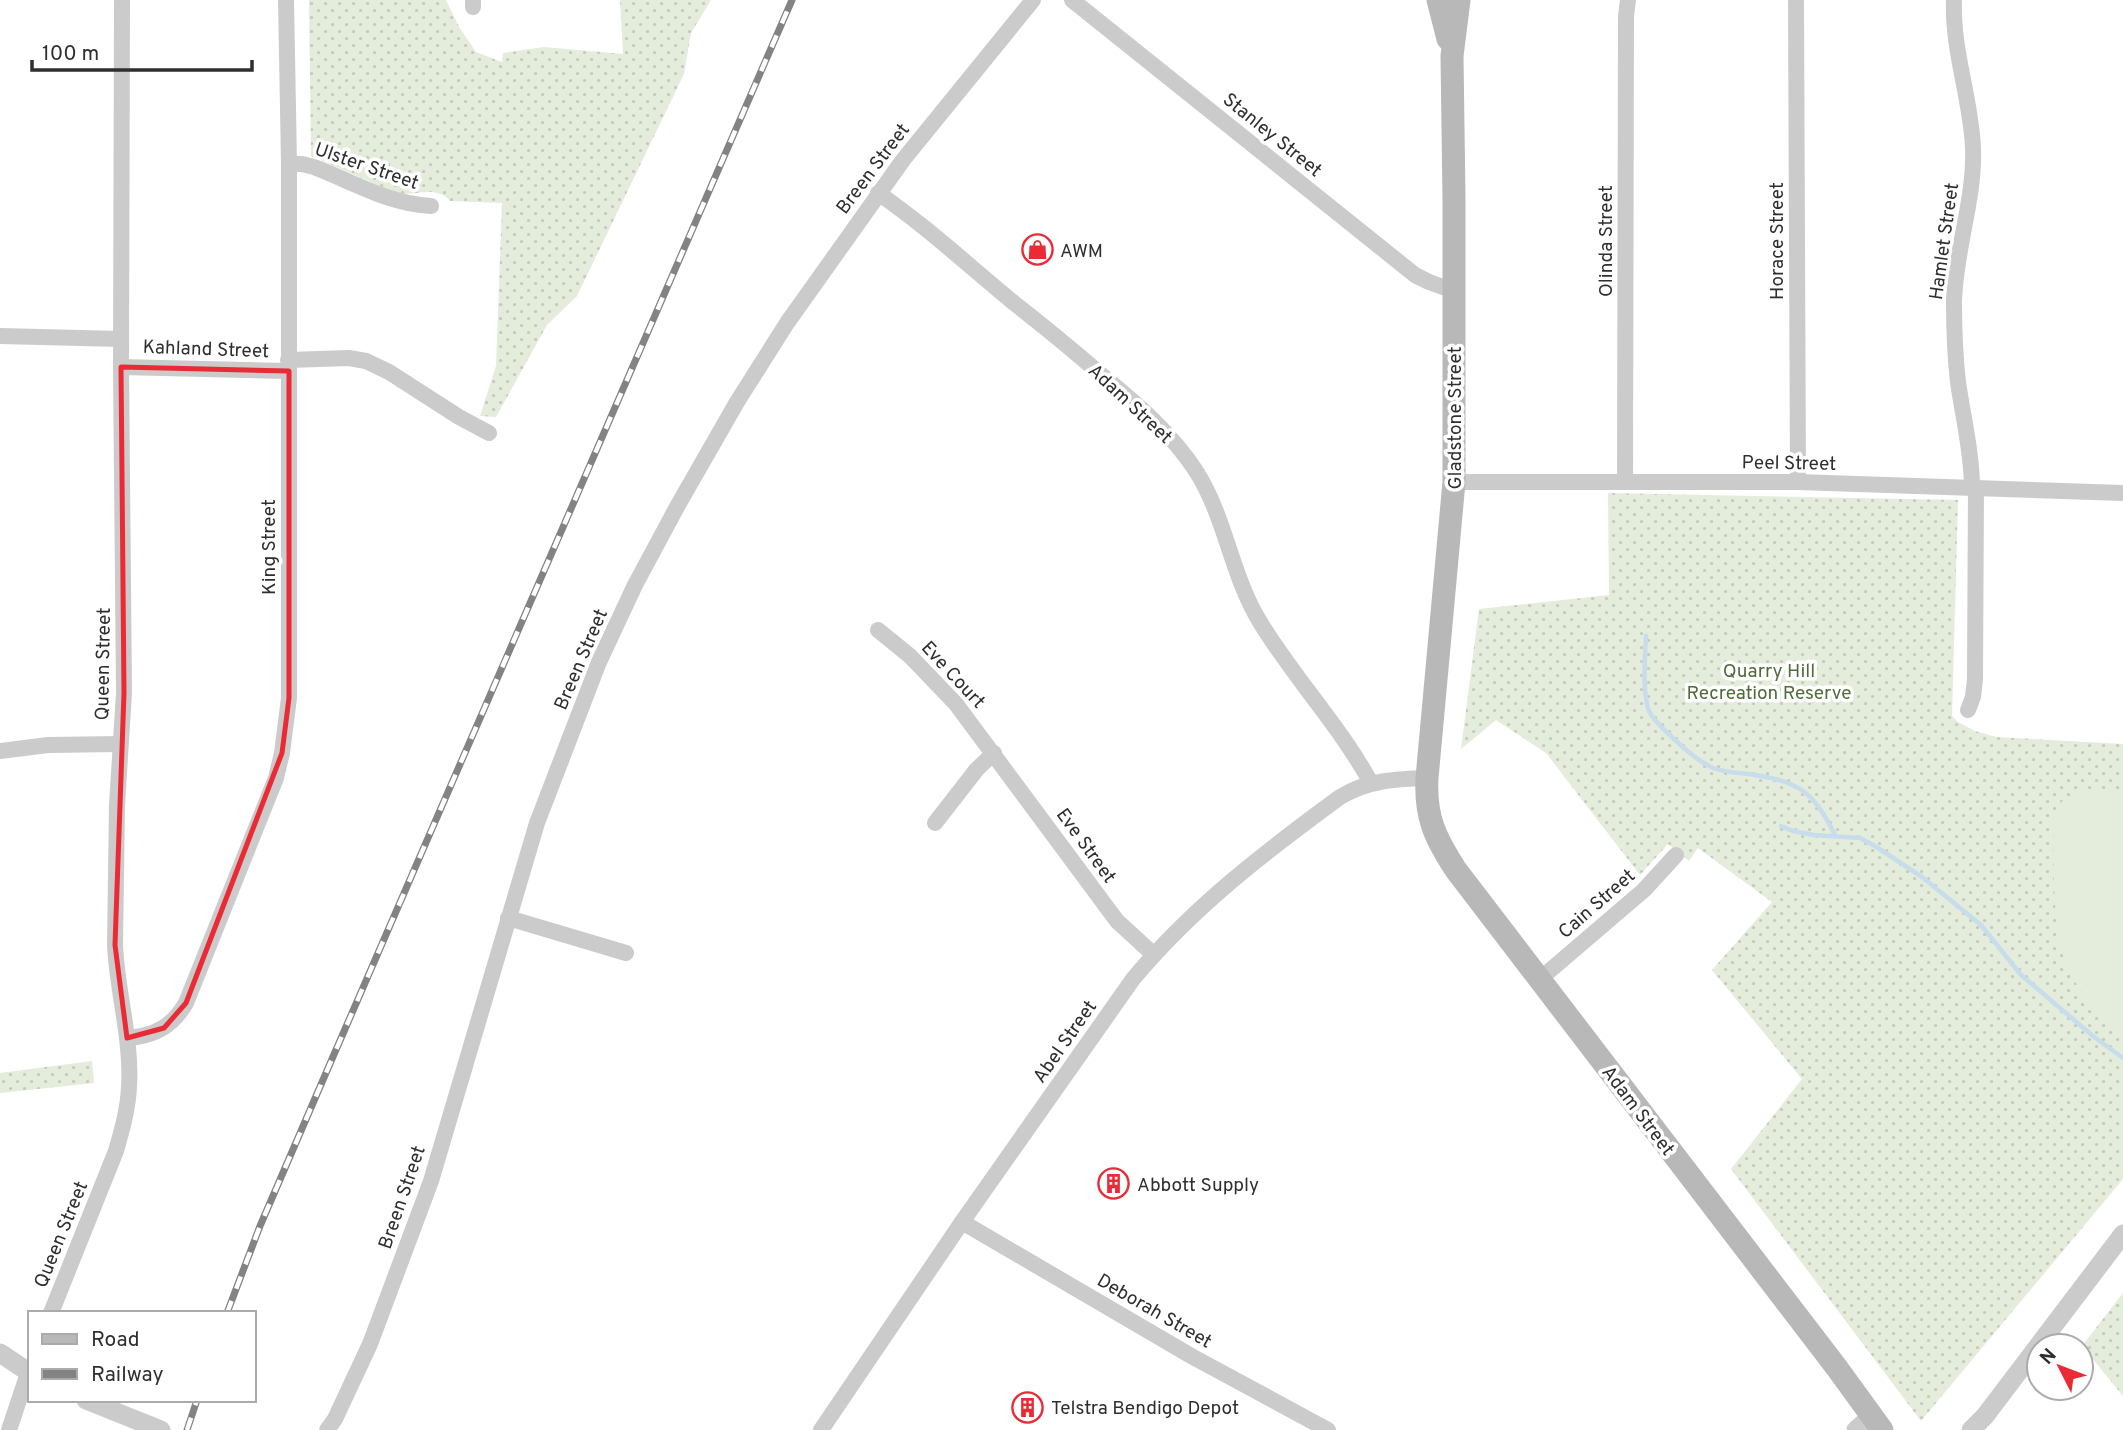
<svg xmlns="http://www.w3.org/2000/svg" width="2123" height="1430" font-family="Overpass,sans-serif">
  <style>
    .grass { fill: url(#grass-dots) }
    .pitch { fill: #e4ecdb }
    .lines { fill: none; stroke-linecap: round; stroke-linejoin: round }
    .stream { stroke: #c7ddec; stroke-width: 4.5 }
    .minor { stroke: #cbcbcb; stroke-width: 16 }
    .tertiary { stroke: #cbcbcb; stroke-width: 19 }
    .secondary { stroke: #b8b8b8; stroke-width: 23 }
    .rail-casing { stroke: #838383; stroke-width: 7 }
    .rail { stroke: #fff; stroke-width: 4.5; stroke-dasharray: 13; stroke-linecap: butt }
    .marked { fill: none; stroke: #ea2b35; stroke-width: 5; stroke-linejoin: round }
    .labels { text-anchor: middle; stroke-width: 7; stroke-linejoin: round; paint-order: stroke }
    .street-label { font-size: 19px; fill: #2e2e2e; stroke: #fff }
    .poi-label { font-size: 19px; fill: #2e2e2e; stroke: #fff; text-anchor: start }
    .park-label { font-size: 19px; fill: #506b3a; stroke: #fff }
  </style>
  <defs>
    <pattern id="grass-dots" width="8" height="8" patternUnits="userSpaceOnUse" patternTransform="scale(1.75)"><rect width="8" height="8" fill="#e4ecdb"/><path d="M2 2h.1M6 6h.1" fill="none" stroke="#c4cbbc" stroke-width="1.8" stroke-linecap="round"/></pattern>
  </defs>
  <rect width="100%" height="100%" fill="#fff"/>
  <!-- grass -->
  <g class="grass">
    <path d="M309,0H446L459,27L476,52L502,62L503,53L544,47L623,54L620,0H711L691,33L684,74L577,296L547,325L496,417L480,416L496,366L502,203L450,201C436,184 415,197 396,193L311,156Z"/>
    <polygon points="1608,493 1958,500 1952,716 1958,722 1975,731 1996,737 2123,744 2123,1179 1921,1421 1731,1169 1802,1079 1712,970 1772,902 1698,848 1689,861 1668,844 1640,875 1546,753 1496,720 1461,749 1479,609 1609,595"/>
    <polygon points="92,1061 94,1083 0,1093 0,1073"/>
    <polygon points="2123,1293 2123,1396 2082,1346"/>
  </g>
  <!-- pitch -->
  <path class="pitch" d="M2123,790V1031L2115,1030C2102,1016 2088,1002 2077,985C2049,944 2055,870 2053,822C2055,787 2096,793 2123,790Z"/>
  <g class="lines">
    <!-- stream -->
    <g class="stream">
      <path d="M1646,636C1645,657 1642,692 1649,711C1654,722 1666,731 1674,739C1686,750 1698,761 1713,768C1723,772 1738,773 1749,774C1798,781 1814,791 1835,835"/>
      <polyline points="1781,826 1793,831 1814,835 1860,838 1875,846 1922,877 1981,925 2021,975 2093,1036 2123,1058"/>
    </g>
    <!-- minor -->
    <g class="minor">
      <polyline points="1072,0 1415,275 1429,282 1454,291"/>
      <polyline points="1796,0 1798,482"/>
      <path d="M1954,0C1952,51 1971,98 1973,148C1975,200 1955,250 1954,302C1954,329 1955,356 1958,382C1963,417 1972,453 1972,488"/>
      <polyline points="473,7 473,0"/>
      <path d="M289,164H302L314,167C353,182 389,204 431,206"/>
      <path d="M878,193C926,226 969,266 1014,303C1045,327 1075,352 1104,377C1138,405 1172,434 1196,471C1226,518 1231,575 1260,622C1294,678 1340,726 1371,783"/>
      <polyline points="0,336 121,339"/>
      <polyline points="288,360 349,358 366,361 389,372 459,417 489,433"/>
      <polyline points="121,367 289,371"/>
      <polyline points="1625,481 1626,16 1628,0"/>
      <polyline points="1454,482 1798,482 2123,493"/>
      <polyline points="878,630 910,656 956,704 1117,921 1153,954"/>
      <polyline points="1968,710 1973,697 1975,679 1976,488"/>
      <polyline points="0,751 48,745 120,744"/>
      <polyline points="935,823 977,769 994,753"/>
      <polyline points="508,918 626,953"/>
      <polyline points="1540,979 1644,890 1676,855"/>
      <path d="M127,1038C154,1036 172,1027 186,1003L276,778L282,753L289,698V164L286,0"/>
      <polyline points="962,1222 1193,1357 1328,1430"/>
      <path d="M51,1313L116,1151C122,1130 128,1109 129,1087C132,1039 117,992 115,945L117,805L124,693L121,367L122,0"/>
      <polyline points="9,1430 30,1367"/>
      <polyline points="327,1430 335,1419 370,1344 431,1181 537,823 599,662 635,585 678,505 737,402 787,323 903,160 1033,0"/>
      <path d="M821,1430L962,1222L1133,979C1193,907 1265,852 1340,797C1368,780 1396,779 1427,778"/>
    </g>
    <!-- tertiary -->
    <g class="tertiary">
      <polyline points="0,1353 30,1373"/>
      <polyline points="86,1400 161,1430"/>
      <polyline points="1856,1430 1872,1416"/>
      <polyline points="1971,1430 1985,1416 2123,1234"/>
    </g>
    <!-- secondary -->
    <g class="secondary">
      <polyline points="1438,0 1448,39"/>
      <path d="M1459,0L1452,56L1454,199V482L1427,778C1425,817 1435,838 1456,870L1837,1368L1882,1430"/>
    </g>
    <defs>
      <g id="rail">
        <polyline points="227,1313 260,1226 332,1059 792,0"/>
        <polyline points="187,1430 197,1400"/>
      </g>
    </defs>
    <!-- rail casing -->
    <use href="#rail" class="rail-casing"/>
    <!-- rail -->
    <use href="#rail" class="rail"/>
  </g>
  <!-- marked area -->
  <path class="marked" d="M121,367L289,371V698L282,753L186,1003L164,1028L127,1038L115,945L124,693Z"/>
  <!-- icons -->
  <defs>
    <symbol id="shop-ring" viewBox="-11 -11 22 22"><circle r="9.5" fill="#fff" stroke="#ea2b35" stroke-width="1.5"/><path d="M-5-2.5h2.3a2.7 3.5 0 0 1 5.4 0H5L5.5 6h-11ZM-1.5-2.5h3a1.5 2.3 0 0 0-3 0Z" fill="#ea2b35"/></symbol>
    <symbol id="building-ring" viewBox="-11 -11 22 22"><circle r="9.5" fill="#fff" stroke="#ea2b35" stroke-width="1.5"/><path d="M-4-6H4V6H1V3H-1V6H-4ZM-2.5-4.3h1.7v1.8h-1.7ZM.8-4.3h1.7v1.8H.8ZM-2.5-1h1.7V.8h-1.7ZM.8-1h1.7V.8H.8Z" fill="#ea2b35"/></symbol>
  </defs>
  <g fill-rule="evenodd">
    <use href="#shop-ring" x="1020" y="232" width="35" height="35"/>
    <use href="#building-ring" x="1096" y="1166" width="35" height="35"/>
    <use href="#building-ring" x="1010" y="1390" width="35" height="35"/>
  </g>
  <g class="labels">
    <!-- street labels -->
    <g class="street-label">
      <text transform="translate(1273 134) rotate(39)" y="7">Stanley Street</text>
      <text transform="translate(367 165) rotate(19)" y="7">Ulster Street</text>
      <text transform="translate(872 168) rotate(-53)" y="7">Breen Street</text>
      <text transform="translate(1605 241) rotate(-90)" y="7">Olinda Street</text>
      <text transform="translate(1776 241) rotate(-90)" y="7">Horace Street</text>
      <text transform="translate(1943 241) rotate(-82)" y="7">Hamlet Street</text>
      <text transform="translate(206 348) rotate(2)" y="7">Kahland Street</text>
      <text transform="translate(1131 403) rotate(43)" y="7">Adam Street</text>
      <text transform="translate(1454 418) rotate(-90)" y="7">Gladstone Street</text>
      <text transform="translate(1789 462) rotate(1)" y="7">Peel Street</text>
      <text transform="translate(268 547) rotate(-90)" y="7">King Street</text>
      <text transform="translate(580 659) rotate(-67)" y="7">Breen Street</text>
      <text transform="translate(102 664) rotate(-89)" y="7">Queen Street</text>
      <text transform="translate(954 674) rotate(47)" y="7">Eve Court</text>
      <text transform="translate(1087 845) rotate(54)" y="7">Eve Street</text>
      <text transform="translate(1596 903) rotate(-41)" y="7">Cain Street</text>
      <text transform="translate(1064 1041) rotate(-55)" y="7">Abel Street</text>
      <text transform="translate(1639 1110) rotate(53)" y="7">Adam Street</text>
      <text transform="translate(401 1197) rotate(-71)" y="7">Breen Street</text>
      <text transform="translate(60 1234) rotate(-68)" y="7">Queen Street</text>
      <text transform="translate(1155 1310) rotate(30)" y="7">Deborah Street</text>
    </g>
    <!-- poi labels -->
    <g class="poi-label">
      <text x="1060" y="257">AWM</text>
      <text x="1137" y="1191">Abbott Supply</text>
      <text x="1051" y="1414">Telstra Bendigo Depot</text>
    </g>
    <!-- park labels -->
    <g class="park-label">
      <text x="1769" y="677">Quarry Hill<tspan x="1769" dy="22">Recreation Reserve</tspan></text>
    </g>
  </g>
  <!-- legend -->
  <rect x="28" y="1311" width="228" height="91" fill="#ffffff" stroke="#ababab" stroke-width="2"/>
  <rect x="42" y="1334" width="35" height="10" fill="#b8b8b8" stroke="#ababab" stroke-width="2"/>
  <text x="91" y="1346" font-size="21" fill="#2e2e2e">Road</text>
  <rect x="42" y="1369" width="35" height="10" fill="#838383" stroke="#ababab" stroke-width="2"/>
  <text x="91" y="1381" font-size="21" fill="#2e2e2e">Railway</text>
  <!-- north arrow -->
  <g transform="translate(2060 1367) rotate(312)"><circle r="33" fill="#ffffff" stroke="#ababab" stroke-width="2"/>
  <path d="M0-5L12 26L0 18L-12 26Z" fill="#ea2b35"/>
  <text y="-10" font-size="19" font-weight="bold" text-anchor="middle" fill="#2e2e2e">N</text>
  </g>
  <!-- scale -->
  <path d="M32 60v10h220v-10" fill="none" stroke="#2e2e2e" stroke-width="3.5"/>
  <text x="42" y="60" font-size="21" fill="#2e2e2e" stroke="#ffffff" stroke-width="5" paint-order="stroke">100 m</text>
</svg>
